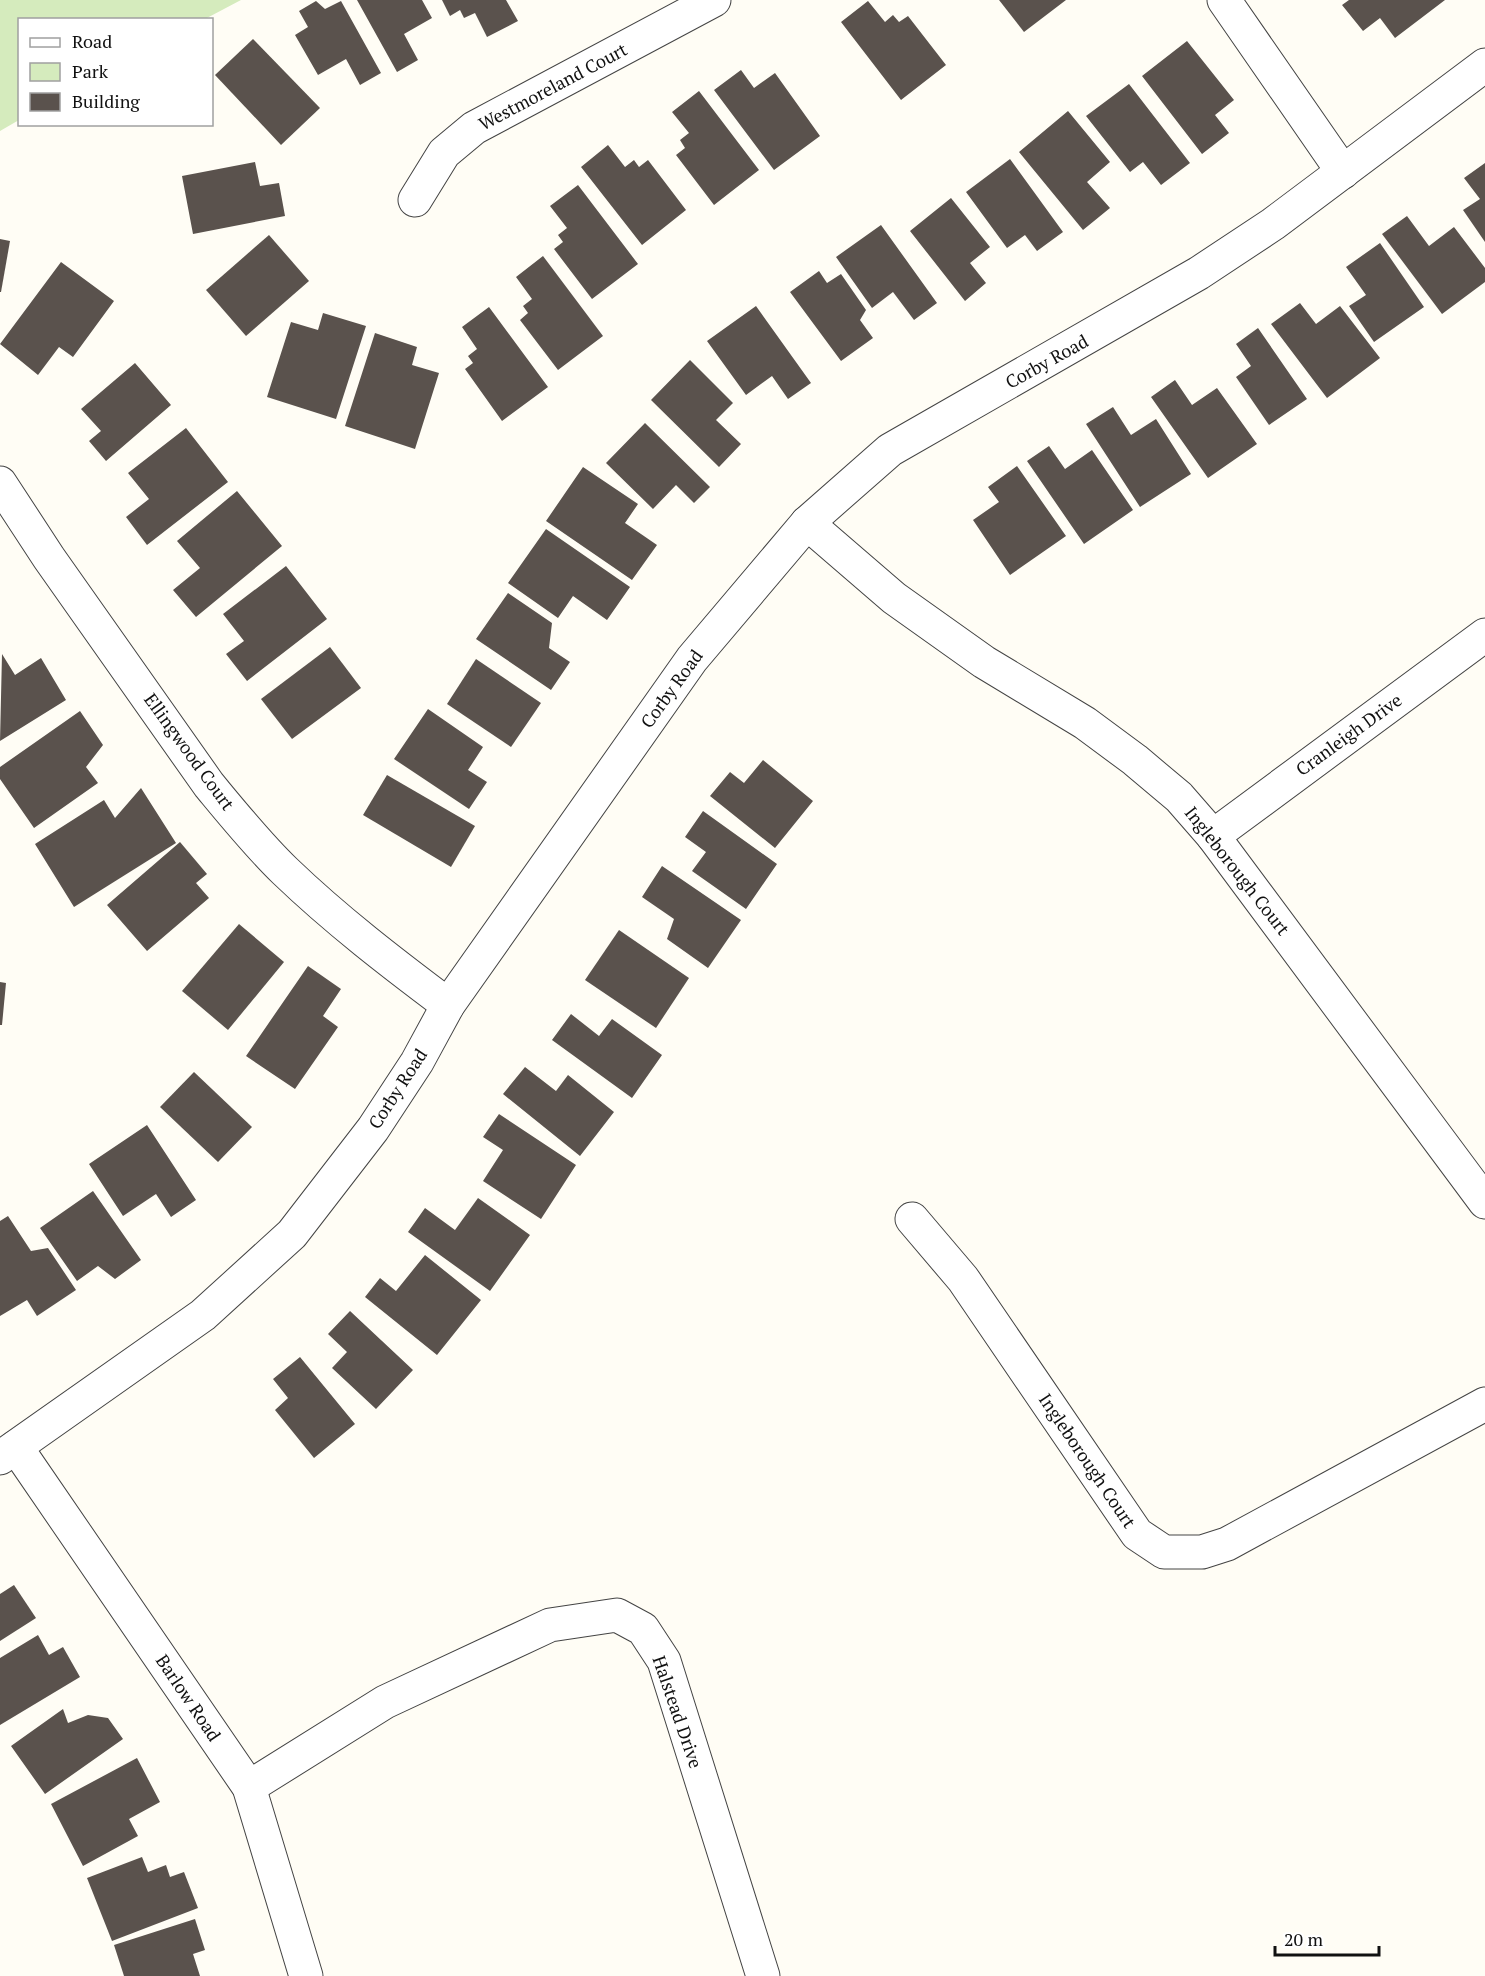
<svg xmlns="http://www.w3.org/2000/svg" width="1485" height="1976" font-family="'PT Serif',serif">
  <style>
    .green { fill: #d5ebbd }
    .building { fill: #5a524d }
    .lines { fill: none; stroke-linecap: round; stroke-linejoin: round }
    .minor-casing { stroke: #444; stroke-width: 35 }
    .minor { stroke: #fff; stroke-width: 33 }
    .labels { text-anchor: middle; stroke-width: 6; stroke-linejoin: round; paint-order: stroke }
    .street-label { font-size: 18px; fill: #111; stroke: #fff }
  </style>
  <rect width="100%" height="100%" fill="#fffdf5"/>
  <!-- green -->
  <polygon class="green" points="0,0 241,0 205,19 20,20 19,120 0,131"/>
  <!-- building -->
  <g class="building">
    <polygon points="357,0 422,0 432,18 404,34 418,60 397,72"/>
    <polygon points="442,0 506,0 518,21 487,37 475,13 464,18 460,10 450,16"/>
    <polygon points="999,0 1066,0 1024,32"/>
    <polygon points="1349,0 1445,0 1395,38 1380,18 1363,31 1342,5"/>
    <polygon points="316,1 325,9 341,1 381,73 360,85 346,59 318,75 295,35 308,27 299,11"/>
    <polygon points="868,1 885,22 893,15 899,22 908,16 946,65 901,100 841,22"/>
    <polygon points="253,39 320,108 281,145 215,75"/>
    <polygon points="1187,41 1234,100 1215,115 1229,133 1202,154 1142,76"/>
    <polygon points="741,70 754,88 775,73 820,136 774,170 714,90"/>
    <polygon points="1129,84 1190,163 1161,185 1143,162 1130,172 1086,116"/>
    <polygon points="699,91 759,170 714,205 676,155 685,148 680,140 689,133 672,112"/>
    <polygon points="1068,111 1110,162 1087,182 1110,208 1083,230 1019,152"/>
    <polygon points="608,145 625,167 634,160 639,167 648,160 686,210 642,245 581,167"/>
    <polygon points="1010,159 1063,232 1037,251 1025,235 1007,248 966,192"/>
    <polygon points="255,162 260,186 279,183 285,216 193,234 182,176"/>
    <polygon points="1485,163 1485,242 1463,210 1480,199 1464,178"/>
    <polygon points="578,185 638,264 592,299 554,249 563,242 558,235 567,228 550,206"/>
    <polygon points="951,198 990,247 970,263 986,283 965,301 910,231"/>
    <polygon points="1407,216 1429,246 1454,227 1485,268 1485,282 1442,314 1382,234"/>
    <polygon points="881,225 937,303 914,320 893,292 872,308 836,257"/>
    <polygon points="269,235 309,281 246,336 206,290"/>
    <polygon points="0,239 10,241 1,292 0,292"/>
    <polygon points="1380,243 1424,307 1374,342 1349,306 1366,295 1346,267"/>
    <polygon points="543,256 603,336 558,370 520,320 528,313 523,306 532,299 516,277"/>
    <polygon points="61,262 114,301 73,357 59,347 38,375 0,344"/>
    <polygon points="819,271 827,283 841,274 866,310 860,320 873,338 841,361 790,292"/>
    <polygon points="1300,303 1316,324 1340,306 1380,358 1327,398 1271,324"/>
    <polygon points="756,306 811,383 788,399 772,376 746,395 707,341"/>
    <polygon points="489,307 548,387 502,421 465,369 473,363 468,356 477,349 462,327"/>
    <polygon points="323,313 366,326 336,419 267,397 291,322 318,330"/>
    <polygon points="1258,328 1307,399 1269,425 1236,377 1251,366 1236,344"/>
    <polygon points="375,333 417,347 412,365 439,373 415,449 345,426"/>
    <polygon points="690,360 733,403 716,420 741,444 719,467 651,400"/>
    <polygon points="135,363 171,405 106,461 89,441 101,431 81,409"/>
    <polygon points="1175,380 1192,405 1217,388 1257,444 1208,478 1151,397"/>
    <polygon points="1113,407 1131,435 1156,419 1191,474 1140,507 1086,424"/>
    <polygon points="645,423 710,487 694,503 676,485 653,509 606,463"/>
    <polygon points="186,428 228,482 147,545 126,517 149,499 128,473"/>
    <polygon points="1049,446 1065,469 1092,450 1133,510 1084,544 1027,461"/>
    <polygon points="1017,466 1066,536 1010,575 973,520 999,502 988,487"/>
    <polygon points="583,467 638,504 625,523 657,545 632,580 546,521"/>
    <polygon points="237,491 282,546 196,617 173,590 200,568 177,541"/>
    <polygon points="546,529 630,587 607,620 573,596 558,618 508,583"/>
    <polygon points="286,566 327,619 247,681 226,654 244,641 223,614"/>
    <polygon points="508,593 552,623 549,648 570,662 551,690 476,639"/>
    <polygon points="330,647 361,688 292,739 261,699"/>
    <polygon points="2,654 15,675 41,658 66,700 0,741"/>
    <polygon points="476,659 541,703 511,747 447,704"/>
    <polygon points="428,709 483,747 468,770 487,782 469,809 394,759"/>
    <polygon points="80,711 103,745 86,767 98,783 34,828 0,779 0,767"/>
    <polygon points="763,760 813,801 775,848 710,796 730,772 744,783"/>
    <polygon points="387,775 475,826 451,867 363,815"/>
    <polygon points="141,788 176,843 74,907 35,844 104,800 115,818"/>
    <polygon points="703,811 777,864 746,909 692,871 706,852 685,837"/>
    <polygon points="180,842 207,874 196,883 209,898 147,951 107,905"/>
    <polygon points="662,866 741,920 708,968 667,939 674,919 642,897"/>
    <polygon points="239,924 284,962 228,1030 182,991"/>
    <polygon points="619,930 689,978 656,1028 585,980"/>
    <polygon points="308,966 341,989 323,1016 338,1027 295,1089 246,1056"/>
    <polygon points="0,982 6,983 2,1025 0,1025"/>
    <polygon points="571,1014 599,1036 612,1019 662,1055 632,1098 552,1040"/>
    <polygon points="525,1067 556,1091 568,1075 614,1112 580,1156 503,1094"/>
    <polygon points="194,1072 252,1127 218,1162 160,1107"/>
    <polygon points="499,1114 576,1165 541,1219 483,1181 503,1150 483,1137"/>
    <polygon points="147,1125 196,1200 171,1217 156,1194 123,1216 89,1164"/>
    <polygon points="93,1191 141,1260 115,1279 98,1266 77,1281 40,1228"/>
    <polygon points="478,1198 530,1235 490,1291 408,1232 425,1208 455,1230"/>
    <polygon points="8,1216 31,1251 48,1248 76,1290 37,1316 27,1300 0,1316 0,1221"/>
    <polygon points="425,1255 481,1300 437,1355 365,1297 380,1278 396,1291"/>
    <polygon points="350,1311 413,1370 376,1409 332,1368 347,1352 328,1334"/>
    <polygon points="300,1357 355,1424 314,1458 275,1410 288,1398 273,1379"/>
    <polygon points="14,1585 36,1618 0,1641 0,1594"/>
    <polygon points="38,1635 49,1655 63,1647 80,1677 0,1725 0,1658"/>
    <polygon points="63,1709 68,1723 88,1715 108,1718 123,1739 45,1794 11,1746"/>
    <polygon points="137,1758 160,1802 129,1819 138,1836 83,1866 51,1804"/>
    <polygon points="142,1857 148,1872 166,1865 170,1877 184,1872 198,1908 112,1941 87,1878"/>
    <polygon points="195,1919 205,1950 193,1954 200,1976 124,1976 114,1945"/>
  </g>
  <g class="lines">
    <defs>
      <g id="minor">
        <polyline points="1224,0 1343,172"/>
        <polyline points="415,200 444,153 474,128 714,0"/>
        <path d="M0,483L49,558L209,785C233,814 258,845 285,871C336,920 392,963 448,1005"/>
        <polyline points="807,523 894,598 984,662 1085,723 1135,760 1179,797 1213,836 1485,1202"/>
        <polyline points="1213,836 1485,635"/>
        <polyline points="912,1219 963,1279 1137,1534 1164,1552 1202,1552 1227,1544 1485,1404"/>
        <polyline points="16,1447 249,1787 306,1976"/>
        <polyline points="0,1458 203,1315 292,1234 373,1129 417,1062 448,1005 692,659 807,523 890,450 1199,273 1273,224 1485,65"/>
        <polyline points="249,1787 385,1702 550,1625 617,1615 643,1629 664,1661 763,1976"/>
      </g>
    </defs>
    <!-- minor casing -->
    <use href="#minor" class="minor-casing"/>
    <!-- minor -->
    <use href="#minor" class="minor"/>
  </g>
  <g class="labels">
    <!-- street labels -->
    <g class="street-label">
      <text transform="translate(553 87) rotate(-28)" y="6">Westmoreland Court</text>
      <text transform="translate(1047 362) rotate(-29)" y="6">Corby Road</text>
      <text transform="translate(672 689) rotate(-54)" y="6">Corby Road</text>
      <text transform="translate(1349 735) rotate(-36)" y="6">Cranleigh Drive</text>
      <text transform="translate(189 752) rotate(54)" y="6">Ellingwood Court</text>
      <text transform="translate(1237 871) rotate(52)" y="6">Ingleborough Court</text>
      <text transform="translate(398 1089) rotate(-57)" y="6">Corby Road</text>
      <text transform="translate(1087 1461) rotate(56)" y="6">Ingleborough Court</text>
      <text transform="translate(188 1698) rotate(56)" y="6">Barlow Road</text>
      <text transform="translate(677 1712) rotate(71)" y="6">Halstead Drive</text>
    </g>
  </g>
  <!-- legend -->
  <rect x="18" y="18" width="195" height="108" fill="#ffffff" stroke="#a0a0a0" stroke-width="1.5"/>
  <rect x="30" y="38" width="30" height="9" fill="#ffffff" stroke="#a0a0a0" stroke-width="1.5"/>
  <text x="72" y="48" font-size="18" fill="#111111">Road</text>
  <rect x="30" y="63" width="30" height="18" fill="#d5ebbd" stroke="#a0a0a0" stroke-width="1.5"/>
  <text x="72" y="78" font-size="18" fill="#111111">Park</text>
  <rect x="30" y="93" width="30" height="18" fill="#5a524d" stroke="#a0a0a0" stroke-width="1.5"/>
  <text x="72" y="108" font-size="18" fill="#111111">Building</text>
  <!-- scale -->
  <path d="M1275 1946v9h104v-9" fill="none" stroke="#111111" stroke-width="3"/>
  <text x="1284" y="1946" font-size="18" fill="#111111" stroke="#ffffff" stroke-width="4.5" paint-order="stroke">20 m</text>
</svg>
